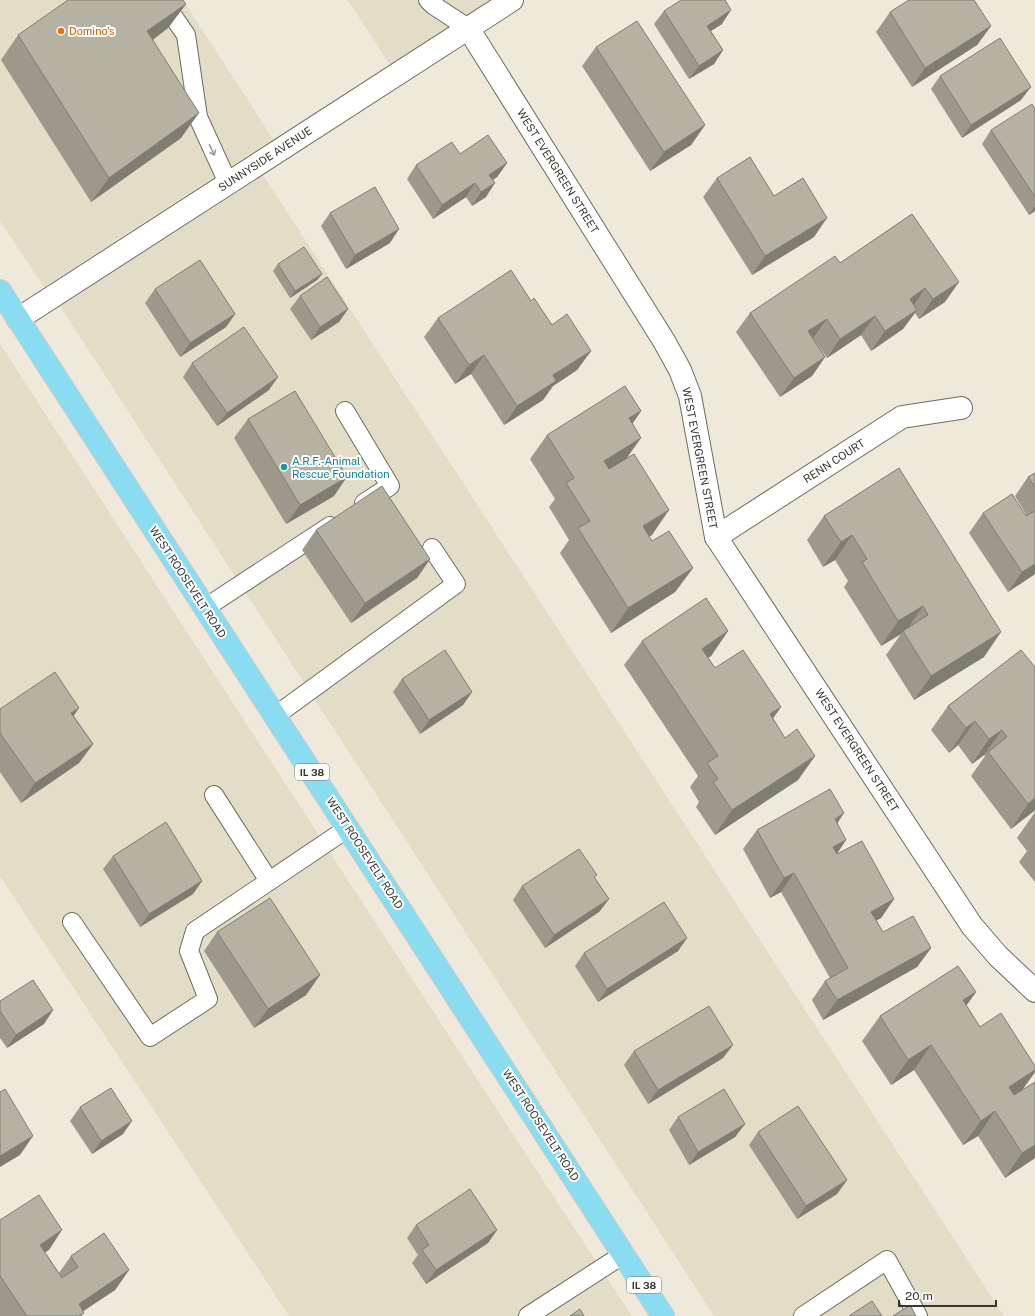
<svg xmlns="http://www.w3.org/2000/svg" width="1035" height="1316" font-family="'Public Sans',sans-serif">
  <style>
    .built { fill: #e3ddc7 }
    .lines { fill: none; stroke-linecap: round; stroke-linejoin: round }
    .lane-casing { stroke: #6f6b5e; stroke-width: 20 }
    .street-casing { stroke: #6f6b5e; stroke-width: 24 }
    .primary-casing { stroke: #cbcbc9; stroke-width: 24 }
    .lane { stroke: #fff; stroke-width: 18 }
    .street { stroke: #fff; stroke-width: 22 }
    .primary { stroke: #8adcf0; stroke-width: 22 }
    .wall { fill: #9c988c }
    .shaded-wall { fill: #7f7c72 }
    .building { fill: #b5b1a3; stroke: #7f7c72 }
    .oneway { stroke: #9c9a98 }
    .food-dot { fill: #e8710a; stroke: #fff; stroke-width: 1.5 }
    .culture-dot { fill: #0f9aa8; stroke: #fff; stroke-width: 1.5 }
    .labels { text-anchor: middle; stroke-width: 4; stroke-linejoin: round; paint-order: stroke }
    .shield { fill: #fff; stroke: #74726e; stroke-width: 1 }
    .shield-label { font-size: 10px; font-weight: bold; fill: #383630 }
    .food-label { font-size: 11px; fill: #c56008; stroke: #fff; text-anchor: start }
    .street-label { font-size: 11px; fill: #383630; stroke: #fff }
    .culture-label { font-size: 11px; fill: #0d838f; stroke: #fff; text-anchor: start }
  </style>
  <rect width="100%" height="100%" fill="#eee9db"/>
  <!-- built -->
  <g class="built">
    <polygon points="0,0 183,0 273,139 44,287 0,221"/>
    <polygon points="348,0 492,0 390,65"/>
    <polygon points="263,175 1004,1316 714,1316 60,306"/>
    <polygon points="0,344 516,1139 632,1316 289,1316 0,876"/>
  </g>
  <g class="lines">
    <defs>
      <g id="lane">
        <polyline points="162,0 186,35 198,117 228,183"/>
        <polyline points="428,0 433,5 468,28"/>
        <polyline points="345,411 390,486 364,503"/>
        <polyline points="205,608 330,526"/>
        <polyline points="275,716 456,584 432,548"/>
        <polyline points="214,795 269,881"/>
        <polyline points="72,922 150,1037 208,999 189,951 195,931 348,828"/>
        <polyline points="528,1316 624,1254"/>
        <polyline points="803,1316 887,1260 918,1316"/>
      </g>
      <g id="street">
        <polyline points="468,28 664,341 680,370 690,396 716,537 972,926 998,956 1035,991"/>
        <polyline points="18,319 512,0"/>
        <polyline points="716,537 902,417 961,408"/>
      </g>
      <polyline id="primary" points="0,291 663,1316"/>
    </defs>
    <!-- lane casing -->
    <use href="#lane" class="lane-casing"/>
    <!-- street casing -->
    <use href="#street" class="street-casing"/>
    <!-- primary casing -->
    <use href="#primary" class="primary-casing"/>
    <!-- lane -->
    <use href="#lane" class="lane"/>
    <!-- street -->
    <use href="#street" class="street"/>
    <!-- primary -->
    <use href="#primary" class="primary"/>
  </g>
  <!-- wall -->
  <g class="wall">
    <polygon points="186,4 168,28 153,40 181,138 91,202 1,60 18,35"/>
    <polygon points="664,11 722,24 711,31 723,50 714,64 689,79 654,24"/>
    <polygon points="890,12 991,26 977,45 912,87 876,32"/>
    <polygon points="596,47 705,125 691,145 650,171 582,66"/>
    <polygon points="940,76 1021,100 962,138 931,89"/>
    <polygon points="1035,109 1035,211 1029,215 982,144 991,130"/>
    <polygon points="460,154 507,163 497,177 493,180 486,197 472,206 466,197 433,219 407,179 416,165"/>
    <polygon points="717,178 774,196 814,237 752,275 703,197"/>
    <polygon points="330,213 390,243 346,269 321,226"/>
    <polygon points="912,214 945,302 919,319 915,313 903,329 871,351 861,335 827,358 813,338 825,357 812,376 780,397 736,332 750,313 840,263"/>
    <polygon points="278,264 322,274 317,280 290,298 273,271"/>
    <polygon points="155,289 235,314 226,327 180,357 145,303"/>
    <polygon points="300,296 348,309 339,322 311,340 290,309"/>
    <polygon points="531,301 552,325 591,351 577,370 553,386 543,400 504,425 471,374 455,384 424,337 438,318"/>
    <polygon points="192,363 269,390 217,426 183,377"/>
    <polygon points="641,411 632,424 627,458 652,535 649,536 652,541 693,568 675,592 611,633 560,553 569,540 549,507 555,499 530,459 547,435"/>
    <polygon points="248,419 334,496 286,524 234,438"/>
    <polygon points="899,468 984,657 914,700 886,655 901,634 881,646 844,587 848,581 835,560 823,567 807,540 824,516"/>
    <polygon points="1035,473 1035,574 1008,592 969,533 983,513 1026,516 1027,516 1015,496 1028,477"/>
    <polygon points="316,530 430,559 417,578 351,623 302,550"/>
    <polygon points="728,631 711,656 708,658 715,668 781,707 773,718 785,738 815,756 798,780 715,835 696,807 699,802 690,787 698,776 624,665 642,641"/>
    <polygon points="1035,667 1035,812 1034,811 1011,829 971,776 985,756 984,755 972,764 958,745 949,753 931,730 948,706"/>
    <polygon points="402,679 472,692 463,705 420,734 393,692"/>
    <polygon points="0,709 74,716 93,744 79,763 21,803 0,772"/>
    <polygon points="1035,812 1035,882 1019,862 1027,851 1017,838"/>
    <polygon points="837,823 846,840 837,854 894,899 881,918 876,920 883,932 931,948 917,967 823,1020 812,1000 825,981 830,978 781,892 770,898 743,849 757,830"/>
    <polygon points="113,856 202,881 193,894 140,927 103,869"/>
    <polygon points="595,878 609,899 599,912 545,948 513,900 522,886"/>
    <polygon points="217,932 320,975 306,995 254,1028 204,951"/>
    <polygon points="687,938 678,951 598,1002 575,966 584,953"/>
    <polygon points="976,992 966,1006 980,1027 1035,1066 1035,1072 1022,1090 1035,1158 1005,1178 978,1136 963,1145 914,1070 891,1085 862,1041 880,1016"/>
    <polygon points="0,1001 53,1010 44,1024 7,1048 0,1038"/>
    <polygon points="634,1051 723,1058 648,1104 624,1065"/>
    <polygon points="80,1107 123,1134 92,1154 70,1121"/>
    <polygon points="678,1117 745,1124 735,1137 689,1165 669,1130"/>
    <polygon points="758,1132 847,1180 837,1194 797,1219 749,1145"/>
    <polygon points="0,1220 49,1250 45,1252 59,1273 71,1256 129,1270 115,1290 83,1311 82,1316 0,1316"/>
    <polygon points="416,1225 497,1230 488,1243 426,1284 412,1263 418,1255 407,1238"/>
  </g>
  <!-- shaded-wall -->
  <g class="shaded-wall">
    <polygon points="186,4 168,28 130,56 147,31"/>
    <polygon points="731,10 722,24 698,39 707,26"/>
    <polygon points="991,26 977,45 912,87 925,68"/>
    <polygon points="723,50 714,64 689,79 699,66"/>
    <polygon points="1031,87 1021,100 962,138 971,125"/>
    <polygon points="199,113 181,138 91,202 109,178"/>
    <polygon points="705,125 691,145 650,171 664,152"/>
    <polygon points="507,163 497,177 480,189 489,175"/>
    <polygon points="475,183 466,197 433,219 442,205"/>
    <polygon points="495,183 486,197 472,206 481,192"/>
    <polygon points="1035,206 1035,211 1029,215"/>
    <polygon points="827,218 814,237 752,275 765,256"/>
    <polygon points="399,229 390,243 346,269 355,255"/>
    <polygon points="322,274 317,280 290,298 295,291"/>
    <polygon points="959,282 945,302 919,319 933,299"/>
    <polygon points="925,288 912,308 910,299"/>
    <polygon points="348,309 339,322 311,340 320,327"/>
    <polygon points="917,310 903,329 871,351 885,331"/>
    <polygon points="235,314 226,327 180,357 190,343"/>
    <polygon points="875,316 861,335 827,358 840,339"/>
    <polygon points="827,319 813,338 794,351 808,331"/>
    <polygon points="591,351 577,370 553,386 543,400 504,425 517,406 553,375"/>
    <polygon points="484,355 471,374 455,384 469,365"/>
    <polygon points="825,357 812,376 780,397 794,378"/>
    <polygon points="278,377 269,390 217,426 227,413"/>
    <polygon points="641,411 624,436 629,418"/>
    <polygon points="641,438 624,462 587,486 604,461"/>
    <polygon points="347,477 334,496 286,524 300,505"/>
    <polygon points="669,510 652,535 626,551 643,526"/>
    <polygon points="852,535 835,560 823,567 841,542"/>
    <polygon points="430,559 417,578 351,623 365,603"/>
    <polygon points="1035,564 1035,574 1008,592 1022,572"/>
    <polygon points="693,568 675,592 611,633 628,608"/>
    <polygon points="923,606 906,631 903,631 901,634 881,646 898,621"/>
    <polygon points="728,631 711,656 684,673 702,649"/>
    <polygon points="1001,632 984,657 914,700 931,676"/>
    <polygon points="472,692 463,705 420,734 429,720"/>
    <polygon points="781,707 764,731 770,714"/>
    <polygon points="79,708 66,727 71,713"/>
    <polygon points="975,721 958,745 949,753 966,728"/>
    <polygon points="1002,730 984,755 972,764 989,739"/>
    <polygon points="93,744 79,763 21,803 35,783"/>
    <polygon points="815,756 798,780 715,835 732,810"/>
    <polygon points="1035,798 1035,809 1034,811 1011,829 1028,804"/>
    <polygon points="844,813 831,833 835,819"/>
    <polygon points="846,840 833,859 833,847"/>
    <polygon points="794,873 781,892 770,898 784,878"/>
    <polygon points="202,881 193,894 140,927 149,914"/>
    <polygon points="609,899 599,912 545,948 554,935"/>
    <polygon points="894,899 881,918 858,931 871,912"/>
    <polygon points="687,938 678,951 598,1002 607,989"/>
    <polygon points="931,948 917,967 823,1020 837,1000"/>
    <polygon points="320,975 306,995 254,1028 268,1009"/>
    <polygon points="976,992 958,1017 963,1000"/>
    <polygon points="53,1010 44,1024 7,1048 16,1035"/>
    <polygon points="733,1045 723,1058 648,1104 658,1090"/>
    <polygon points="931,1045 914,1070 891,1085 908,1060"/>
    <polygon points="1035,1070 1035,1072 1020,1093 991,1112 1009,1087"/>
    <polygon points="995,1111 978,1136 963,1145 981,1121"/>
    <polygon points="132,1121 123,1134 92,1154 101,1141"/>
    <polygon points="745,1124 735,1137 689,1165 698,1152"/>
    <polygon points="33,1136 20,1155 0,1167 0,1156"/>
    <polygon points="1035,1145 1035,1158 1005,1178 1022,1153"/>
    <polygon points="847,1180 837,1194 797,1219 806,1206"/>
    <polygon points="62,1230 49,1250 27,1264 40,1245"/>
    <polygon points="497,1230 488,1243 426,1284 436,1270"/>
    <polygon points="129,1270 115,1290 76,1316 79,1304"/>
  </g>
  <!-- building -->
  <g class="building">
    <polygon points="68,0 183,0 186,4 147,31 199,113 109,178 18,35"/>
    <polygon points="681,0 725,0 731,10 707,26 723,50 699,66 664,11"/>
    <polygon points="909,0 974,0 991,26 925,68 890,12"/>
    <polygon points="637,21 705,125 664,152 596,47"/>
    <polygon points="1000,38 1031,87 971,125 940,76"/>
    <polygon points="1032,104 1035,109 1035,197 991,130"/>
    <polygon points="488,135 507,163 489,175 495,183 481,192 475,183 442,205 416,165 452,142 460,154"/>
    <polygon points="750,157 774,196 803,178 827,218 765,256 717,178"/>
    <polygon points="375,187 399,229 355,255 330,213"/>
    <polygon points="912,214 959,282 933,299 925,288 910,299 917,310 885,331 875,316 840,339 827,319 808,331 825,357 794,378 750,313 835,256 840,263"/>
    <polygon points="304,247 322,274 295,291 278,264"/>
    <polygon points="200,260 235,314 190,343 155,289"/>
    <polygon points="511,270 531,301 534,298 552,325 567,314 591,351 553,375 556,381 517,406 484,355 469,365 438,318"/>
    <polygon points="327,277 348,309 320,327 300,296"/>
    <polygon points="244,327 278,377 227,413 192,363"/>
    <polygon points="625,386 641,411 629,418 641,438 604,461 609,469 634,454 669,510 643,526 652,541 669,531 693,568 628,608 578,528 590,521 566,483 574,478 547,435"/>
    <polygon points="295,391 347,477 300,505 248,419"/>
    <polygon points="899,468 1001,632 931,676 903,631 928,615 923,606 898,621 862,562 867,559 852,535 841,542 824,516"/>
    <polygon points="1035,473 1035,487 1028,477"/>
    <polygon points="382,486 430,559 365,603 316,530"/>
    <polygon points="1012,494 1026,516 1035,511 1035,564 1022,572 983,513"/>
    <polygon points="706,598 728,631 702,649 715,668 743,650 781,707 770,714 785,738 797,729 815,756 732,810 713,782 718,779 707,763 718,756 642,641"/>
    <polygon points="445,650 472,692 429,720 402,679"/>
    <polygon points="1021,650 1035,667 1035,798 1028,804 988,752 1007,737 1002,730 989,739 975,721 966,728 948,706"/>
    <polygon points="55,672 79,708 71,713 93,744 35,783 0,733 0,709"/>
    <polygon points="830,789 844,813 835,819 846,840 833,847 837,854 862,841 894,899 871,912 883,932 913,916 931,948 837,1000 825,981 848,968 794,873 784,878 757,830"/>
    <polygon points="166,822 202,881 149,914 113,856"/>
    <polygon points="579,849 597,875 594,877 609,899 554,935 522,886"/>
    <polygon points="270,898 320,975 268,1009 217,932"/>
    <polygon points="664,902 687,938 607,989 584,953"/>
    <polygon points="958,966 976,992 963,1000 980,1027 1001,1013 1035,1066 1035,1070 1009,1087 1014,1095 1035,1082 1035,1145 1022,1153 995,1111 981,1121 931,1045 908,1060 880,1016"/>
    <polygon points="33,980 53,1010 16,1035 0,1011 0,1001"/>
    <polygon points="709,1006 733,1045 658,1090 634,1051"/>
    <polygon points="111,1088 132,1121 101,1141 80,1107"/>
    <polygon points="5,1089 33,1136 0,1156 0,1092"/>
    <polygon points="724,1089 745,1124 698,1152 678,1117"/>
    <polygon points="798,1106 847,1180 806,1206 758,1132"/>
    <polygon points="470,1189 497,1230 436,1270 422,1250 429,1245 416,1225"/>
    <polygon points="39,1195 62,1230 40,1245 62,1278 78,1267 71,1256 104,1233 129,1270 79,1304 84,1313 79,1316 27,1316 0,1276 0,1220"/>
    <polygon points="872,1301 882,1316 849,1316"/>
    <polygon points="910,1305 916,1316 893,1316"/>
    <polygon points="580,1309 584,1316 570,1316"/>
  </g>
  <!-- one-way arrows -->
  <defs><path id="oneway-shaft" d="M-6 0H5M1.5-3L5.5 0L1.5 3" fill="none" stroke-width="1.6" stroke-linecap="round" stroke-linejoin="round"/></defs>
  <use class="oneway" href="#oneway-shaft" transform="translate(212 150) rotate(64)"/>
  <!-- markers -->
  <circle class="food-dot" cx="61" cy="31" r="4"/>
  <circle class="culture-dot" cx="284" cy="467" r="4"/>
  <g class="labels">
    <!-- shield labels -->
    <g class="shield">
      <rect x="295" y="764" width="34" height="16" rx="3"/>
      <rect x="627" y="1277" width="34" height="16" rx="3"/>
    </g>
    <g class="shield-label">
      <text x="312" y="776">IL 38</text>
      <text x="644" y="1289">IL 38</text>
    </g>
    <!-- food labels -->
    <g class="food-label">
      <text x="69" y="35">Domino's</text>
    </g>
    <!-- street labels -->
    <g class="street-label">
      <text transform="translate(265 159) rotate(-33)" y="4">SUNNYSIDE AVENUE</text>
      <text transform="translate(558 171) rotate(58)" y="4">WEST EVERGREEN STREET</text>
      <text transform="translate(700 458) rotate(79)" y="4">WEST EVERGREEN STREET</text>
      <text transform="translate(834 461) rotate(-33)" y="4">RENN COURT</text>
      <text transform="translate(188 582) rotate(57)" y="4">WEST ROOSEVELT ROAD</text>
      <text transform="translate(857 750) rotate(57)" y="4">WEST EVERGREEN STREET</text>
      <text transform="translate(365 853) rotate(57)" y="4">WEST ROOSEVELT ROAD</text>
      <text transform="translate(541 1125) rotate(57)" y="4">WEST ROOSEVELT ROAD</text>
    </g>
    <!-- culture labels -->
    <g class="culture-label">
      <text x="292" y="465">A.R.F.-Animal<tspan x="292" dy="13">Rescue Foundation</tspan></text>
    </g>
  </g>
  <!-- scale -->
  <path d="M899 1300v6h97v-6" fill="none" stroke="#383630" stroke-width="2"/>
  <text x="905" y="1300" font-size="12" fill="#383630" stroke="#ffffff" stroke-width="3" paint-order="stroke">20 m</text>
</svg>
